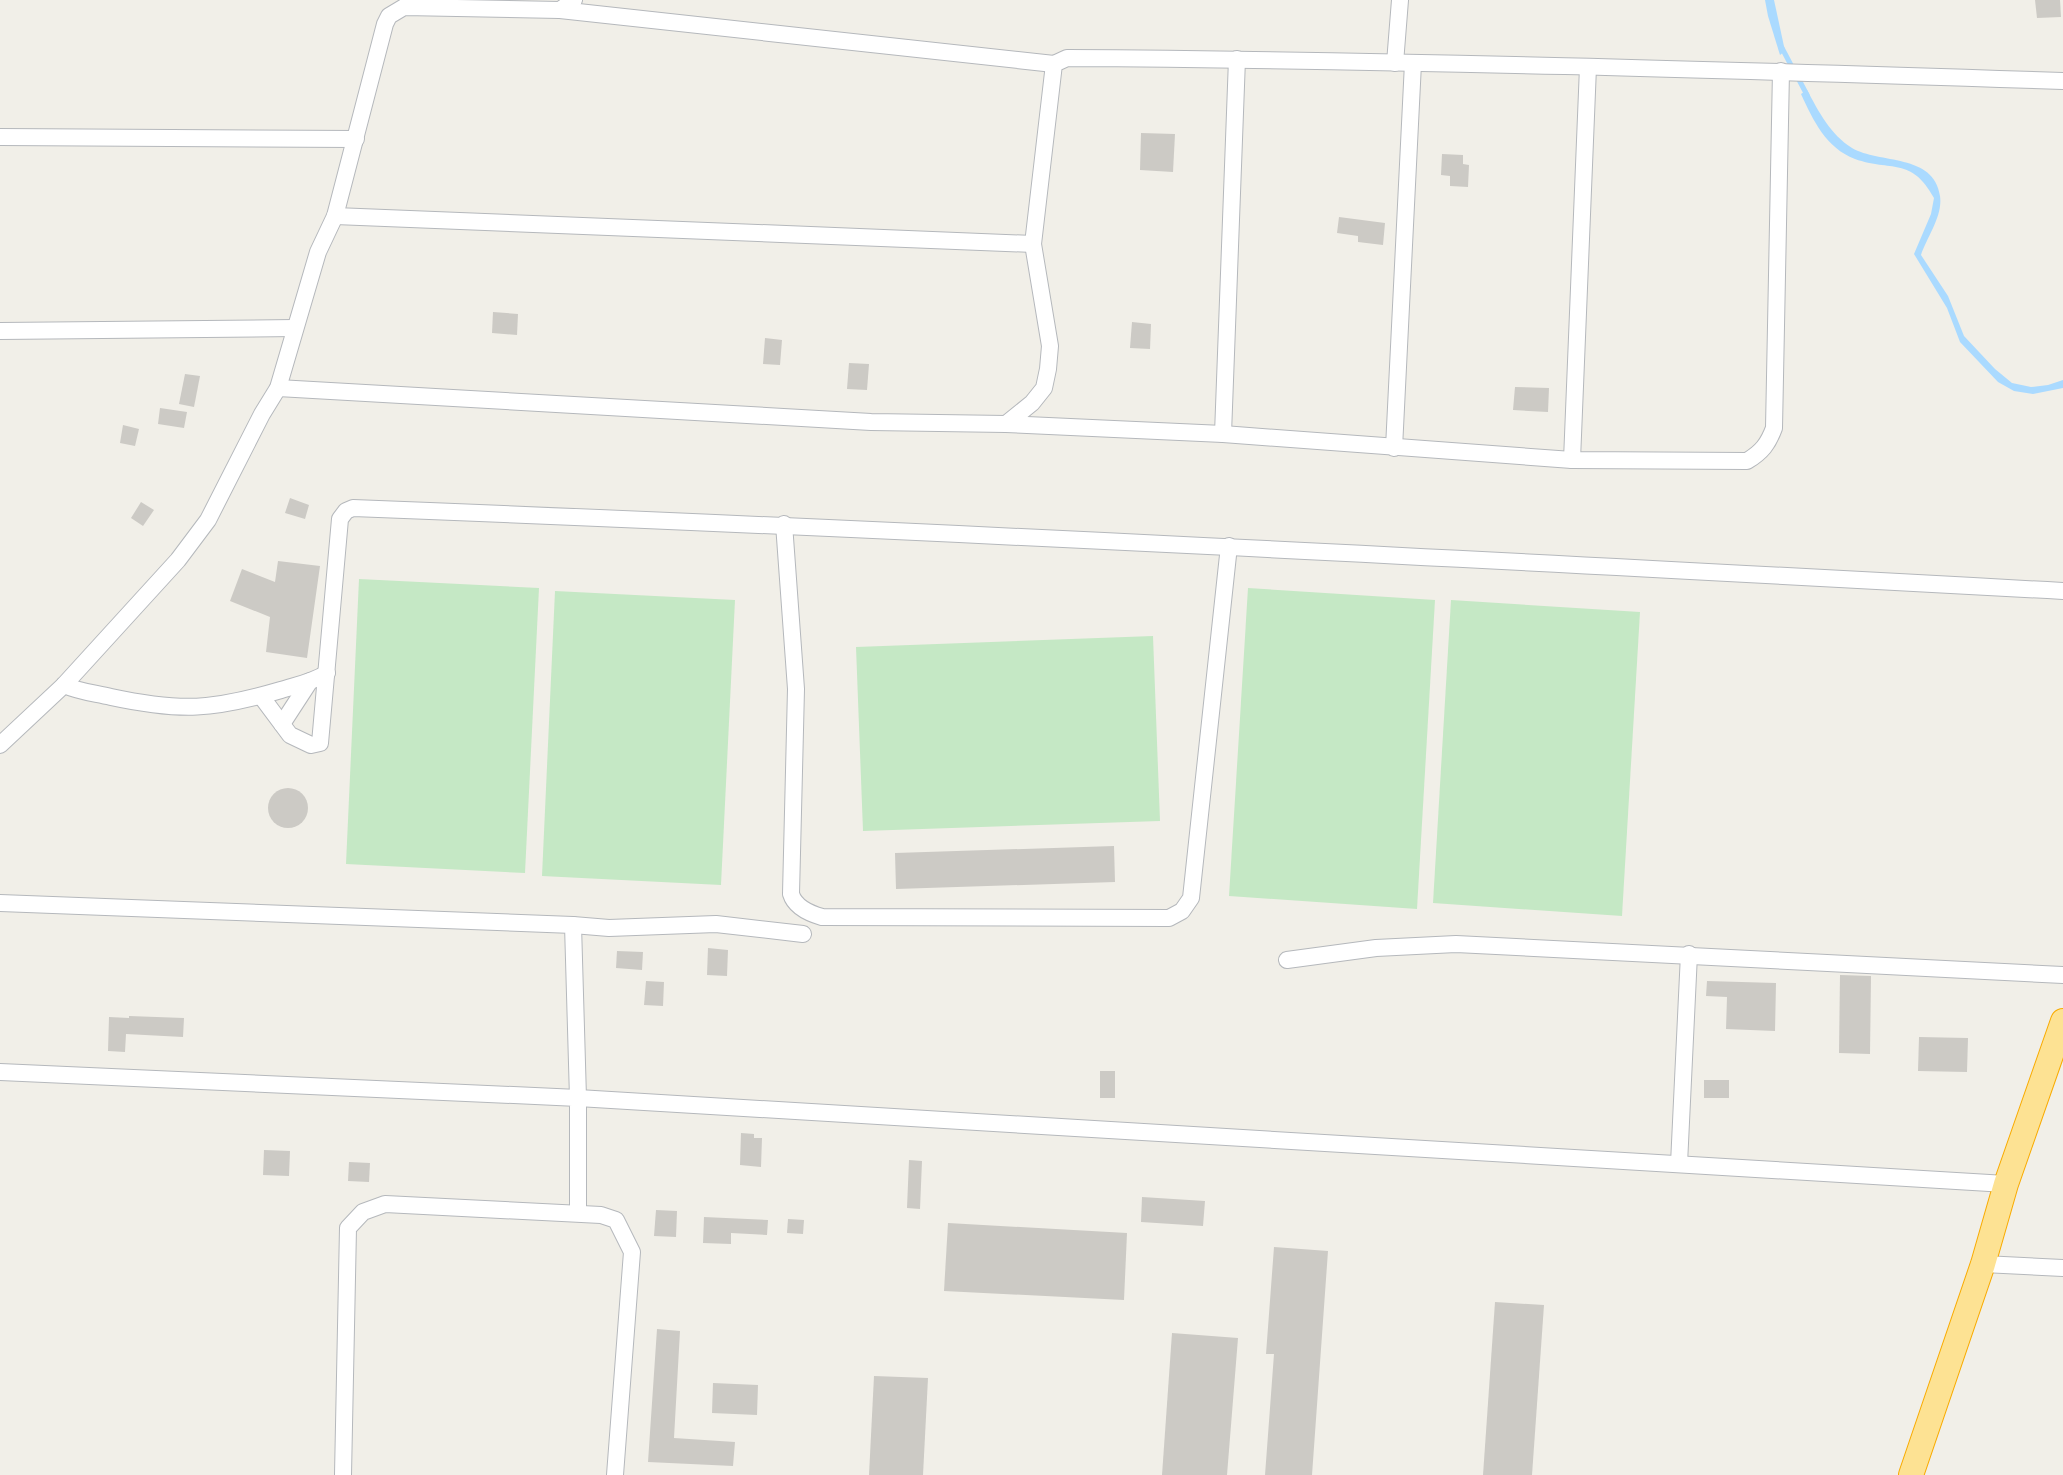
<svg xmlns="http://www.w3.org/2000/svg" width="2063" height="1475" font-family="Figtree,sans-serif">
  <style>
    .green { fill: #c5e8c5 }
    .water { fill: #aadaff }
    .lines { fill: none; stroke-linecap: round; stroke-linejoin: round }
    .stream { stroke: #aadaff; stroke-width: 5 }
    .building { fill: #cccac5 }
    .minor-casing { stroke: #b5b8bc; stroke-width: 18 }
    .highway-casing { stroke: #f9ab00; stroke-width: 26 }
    .minor { stroke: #fff; stroke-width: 16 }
    .highway { stroke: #fde293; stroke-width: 24 }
  </style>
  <rect width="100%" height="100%" fill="#f1efe8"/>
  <!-- green -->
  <g class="green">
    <polygon points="359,579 539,588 525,873 346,864"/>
    <polygon points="1248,588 1435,600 1417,909 1229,896"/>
    <polygon points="555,591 735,600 721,885 542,876"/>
    <polygon points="1451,600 1640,612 1622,916 1433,903"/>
    <polygon points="1153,636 1160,821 863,831 856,647"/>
  </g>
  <!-- water -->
  <g class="water">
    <polygon points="1765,0 1774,0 1785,51 1780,55 1768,16"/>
    <path d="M1807,90C1819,112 1830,134 1852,148C1879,164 1934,153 1940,196C1943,216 1927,237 1921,255L1948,296L1964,336L1995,369L2012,383L2031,387L2048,385L2063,380V388L2033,394L2014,391L1998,382L1960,342L1947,308L1914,254L1931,214L1934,198C1911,156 1891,172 1855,159C1826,148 1813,120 1801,94Z"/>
  </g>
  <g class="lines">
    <!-- stream -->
    <g class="stream">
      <polyline points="1782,48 1792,67"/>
      <polyline points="1797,76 1807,95"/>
    </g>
  </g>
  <!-- building -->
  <g class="building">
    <polygon points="2035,0 2060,0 2061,17 2037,18"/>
    <polygon points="1141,133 1175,134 1173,172 1140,170"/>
    <polygon points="1442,154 1463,155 1463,164 1469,165 1468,187 1450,186 1450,176 1441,175"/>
    <polygon points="1339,217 1385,223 1383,245 1358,242 1358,236 1337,233"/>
    <polygon points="493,312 518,314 517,335 492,333"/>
    <polygon points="1132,322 1151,324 1150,349 1130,348"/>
    <polygon points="765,338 782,340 780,365 763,364"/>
    <polygon points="849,363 869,364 867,390 847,389"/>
    <polygon points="185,374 200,376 194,407 179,404"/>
    <polygon points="1515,387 1549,388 1548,412 1513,410"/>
    <polygon points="160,408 187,412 184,428 158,424"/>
    <polygon points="123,425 139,429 135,446 120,443"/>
    <polygon points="290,498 309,505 305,519 285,513"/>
    <polygon points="141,502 154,510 143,526 131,518"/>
    <polygon points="278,561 320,566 307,658 266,652 270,617 230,601 242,569 275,582"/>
    <circle cx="288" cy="808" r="20"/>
    <polygon points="1114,846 1115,882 896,889 895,853"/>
    <polygon points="708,948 728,950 727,976 707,975"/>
    <polygon points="617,951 643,952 642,970 616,968"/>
    <polygon points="1840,975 1871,976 1870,1054 1839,1053"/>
    <polygon points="646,981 664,982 663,1006 644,1005"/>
    <polygon points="1707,981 1776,983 1775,1031 1726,1029 1727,997 1706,996"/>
    <polygon points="129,1016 184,1018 183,1037 126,1034 125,1052 108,1051 109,1017 129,1018"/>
    <polygon points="1919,1037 1968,1038 1967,1072 1918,1071"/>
    <rect x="1100" y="1071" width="15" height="27"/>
    <rect x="1704" y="1080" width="25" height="18"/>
    <polygon points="741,1133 754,1134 754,1138 762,1138 761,1167 740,1165"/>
    <polygon points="264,1150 290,1151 289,1176 263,1175"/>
    <polygon points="909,1160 922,1161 920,1209 907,1208"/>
    <polygon points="349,1162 370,1163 369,1182 348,1181"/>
    <polygon points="1142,1197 1205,1201 1203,1226 1141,1222"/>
    <polygon points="656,1210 677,1211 676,1237 654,1236"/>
    <polygon points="704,1217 768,1220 767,1235 731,1233 731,1244 703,1243"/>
    <polygon points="788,1219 804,1220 803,1234 787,1233"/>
    <polygon points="948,1223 1127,1233 1124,1300 944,1291"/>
    <polygon points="1274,1247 1328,1251 1312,1475 1265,1475 1274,1354 1266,1354"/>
    <polygon points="1495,1302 1544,1305 1532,1475 1483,1475"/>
    <polygon points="657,1329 680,1331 674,1438 735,1442 733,1466 648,1462"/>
    <polygon points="1172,1333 1238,1338 1227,1475 1162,1475"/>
    <polygon points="874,1376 928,1378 923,1475 869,1475"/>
    <polygon points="713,1383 758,1385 757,1415 712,1413"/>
  </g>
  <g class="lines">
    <defs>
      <g id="minor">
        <polyline points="560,10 1054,64"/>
        <polyline points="1395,63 1400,0"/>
        <polyline points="0,137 356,139"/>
        <polyline points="335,216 1033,244"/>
        <polyline points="0,331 295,328"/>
        <path d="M278,388L871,422L1006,424L1223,434L1572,460L1747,461C1762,452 1768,444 1774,428L1781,71"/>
        <path d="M1006,424L1032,403L1044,388L1048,369L1050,346L1033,244L1054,64L1067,58C1399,60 1731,70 2063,81"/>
        <polyline points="1223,434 1237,59"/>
        <polyline points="1394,448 1413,63"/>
        <polyline points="1572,460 1588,67"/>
        <path d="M784,524L796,689L791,894C795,907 808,913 822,917L1169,918L1182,911L1191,898L1229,546"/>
        <path d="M64,685C80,692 94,693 111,697C181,712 213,710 281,690C297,685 313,682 327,673"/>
        <path d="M261,696L290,735L311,745L320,743L340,519L346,511L353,508C923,530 1493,560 2063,591"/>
        <polyline points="282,724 310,681"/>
        <polyline points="0,745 64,685 178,560 208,520 262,414 278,388 318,252 335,216 385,24 389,16 404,7 560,10 574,0"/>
        <polyline points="0,903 573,925 578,1098 2006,1184"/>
        <polyline points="573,925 609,928 716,924 803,934"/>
        <polyline points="1287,960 1376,948 1456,944 2063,975"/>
        <polyline points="0,1072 578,1098 578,1213"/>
        <polyline points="1679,1164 1689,954"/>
        <polyline points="1983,1264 2063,1268"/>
        <polyline points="343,1475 348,1228 363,1212 385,1204 601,1215 616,1220 632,1252 615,1475"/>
      </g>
      <polyline id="highway" points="1911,1475 1983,1264 2006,1184 2063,1021"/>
    </defs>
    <!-- minor casing -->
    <use href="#minor" class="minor-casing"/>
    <!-- highway casing -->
    <use href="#highway" class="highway-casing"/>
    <!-- minor -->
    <use href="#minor" class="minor"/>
    <!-- highway -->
    <use href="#highway" class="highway"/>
  </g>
</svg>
